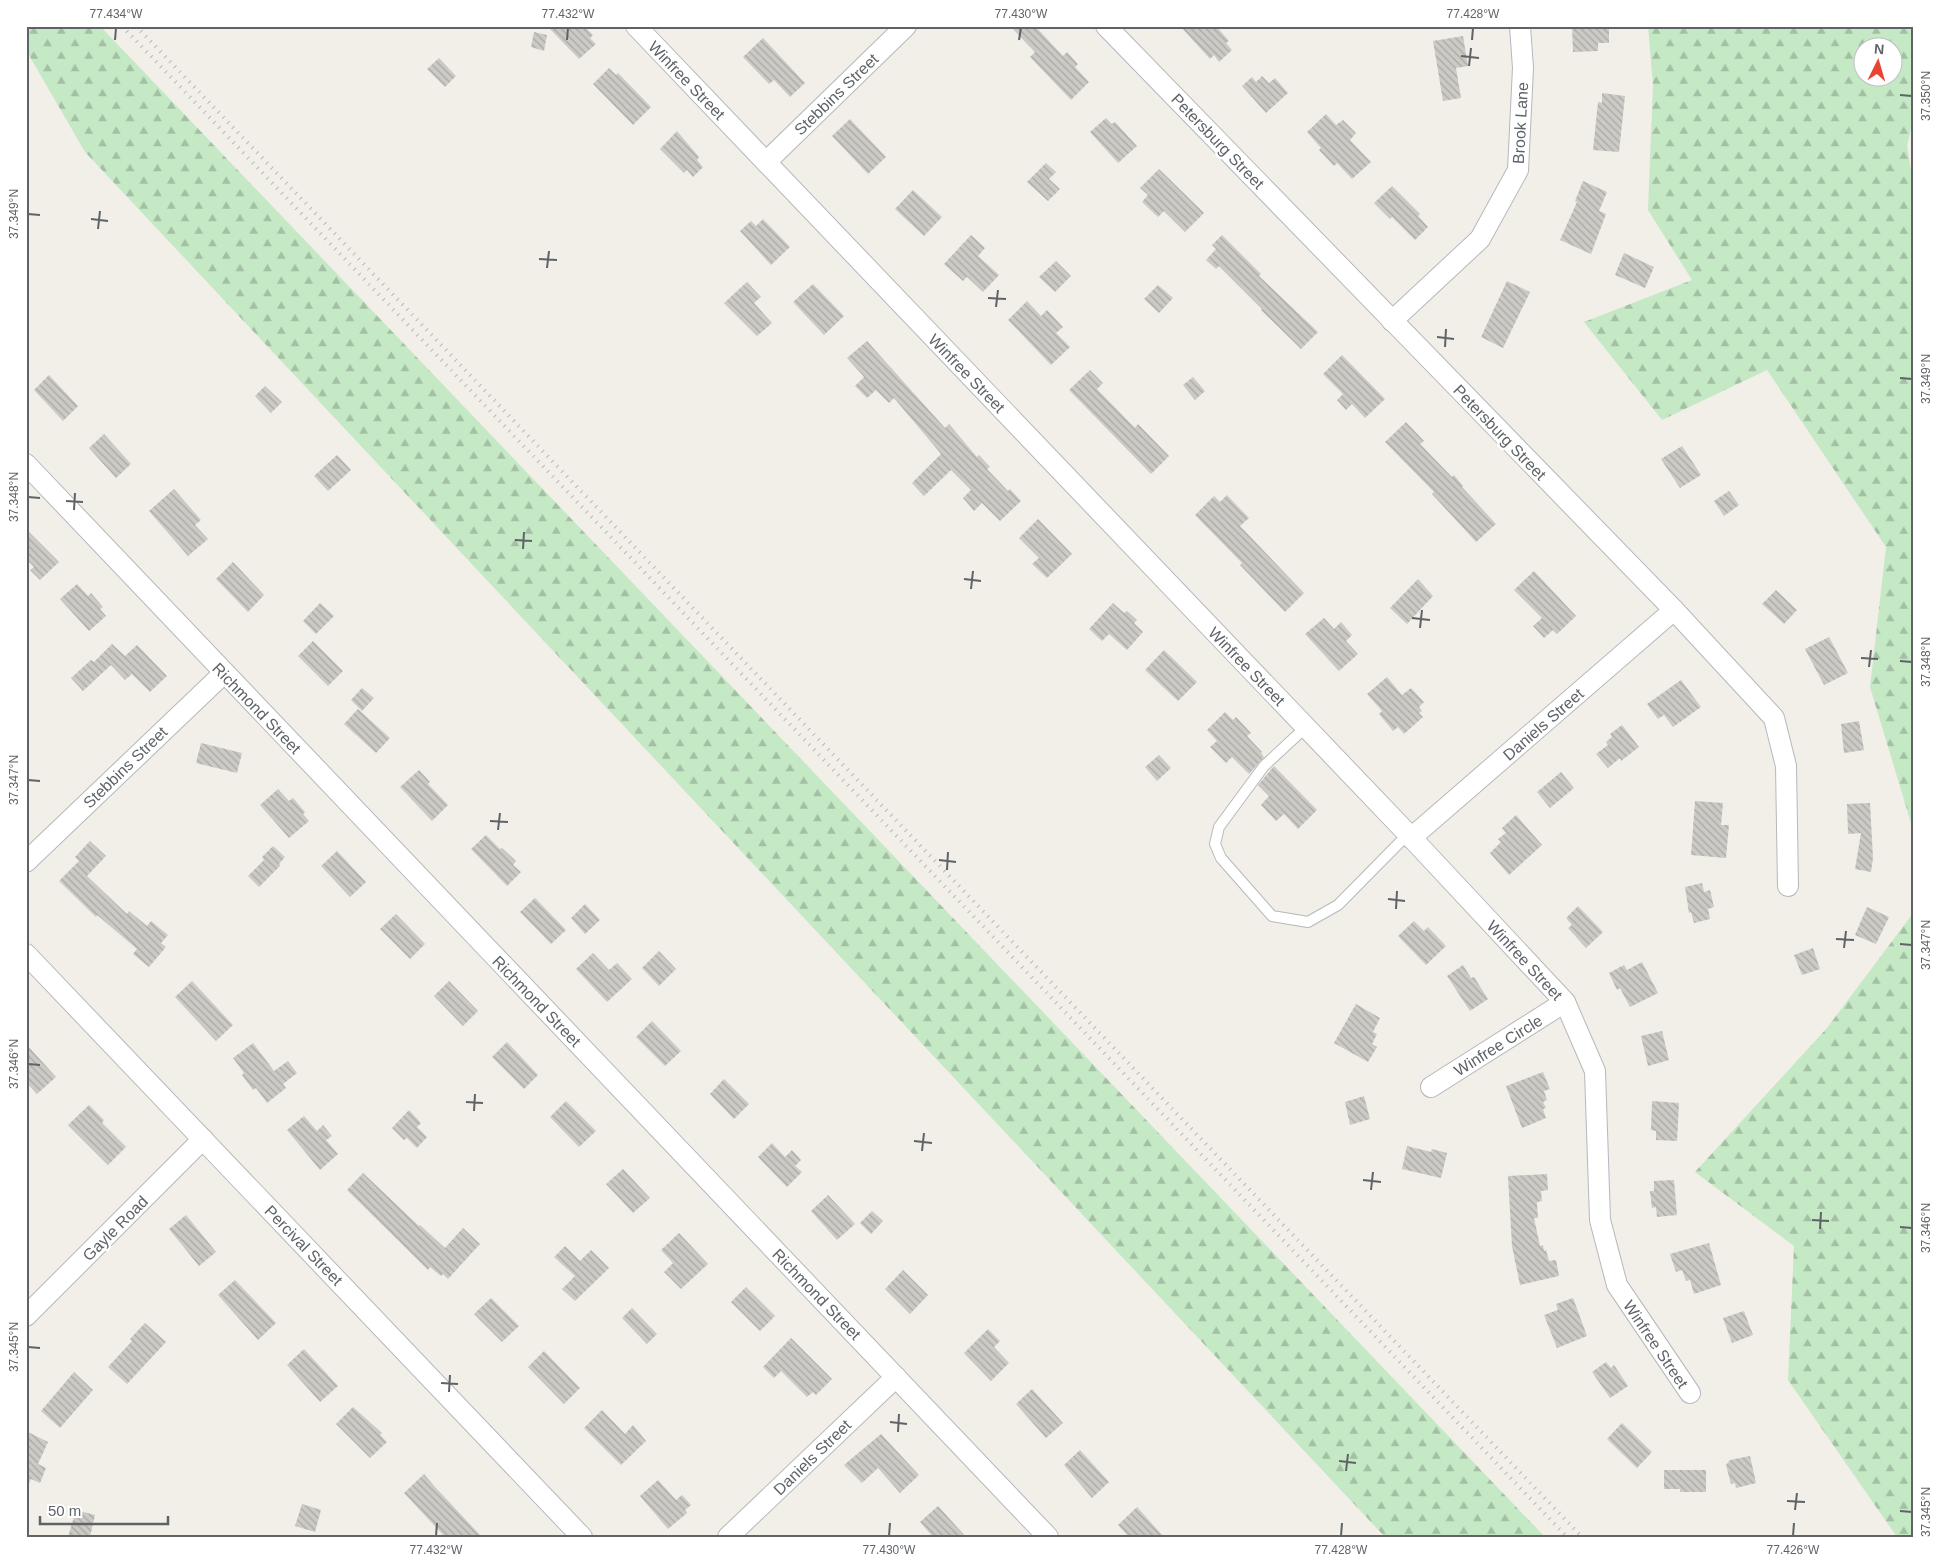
<svg xmlns="http://www.w3.org/2000/svg" width="1940" height="1563" font-family="Arial,sans-serif">
  <style>
    .forest { fill: url(#forest-firs); fill-rule: evenodd }
    .building { fill: url(#building-back-hatch) }
    .lines { fill: none; stroke-linecap: round; stroke-linejoin: round }
    .service-casing { stroke: #b5b8bc; stroke-width: 12 }
    .minor-casing { stroke: #b5b8bc; stroke-width: 22 }
    .service { stroke: #fff; stroke-width: 10 }
    .minor { stroke: #fff; stroke-width: 20 }
    .rail { stroke: #b6b7b8; stroke-width: 4; stroke-dasharray: 1 6; stroke-linecap: butt }
    .ticks { fill: none; stroke: #5f6368; stroke-width: 2 }
    .labels { text-anchor: middle; stroke-width: 5; stroke-linejoin: round; paint-order: stroke }
    .street-label { font-size: 16px; fill: #5f6368; stroke: #fff }
    .neatline { fill: none; stroke: #5f6368; stroke-width: 2 }
    .ticks-label { font-size: 12px; text-anchor: middle; fill: #5f6368 }
  </style>
  <defs>
    <pattern id="forest-firs" width="22" height="20" patternUnits="userSpaceOnUse" patternTransform="scale(1.25)"><rect width="22" height="20" fill="#c5e8c5"/><path d="M5 1l3.5 6h-7zM16 11l3.5 6h-7z" fill="#a3c0a4"/></pattern>
    <pattern id="building-back-hatch" width="6" height="6" patternUnits="userSpaceOnUse" patternTransform="scale(1.25)"><rect width="6" height="6" fill="#cccac5"/><path d="M-1 5l2 2M0 0l6 6M5-1l2 2" fill="none" stroke="#a9a8a4"/></pattern>
  </defs>
  <rect width="100%" height="100%" fill="#f1efe8"/>
  <!-- forest -->
  <g class="forest">
    <polygon points="26,26 100,26 1545,1537 1385,1537 85,152 26,50"/>
    <path d="M1648,26H1914V116L1907,146L1914,188V833L1870,687L1886,547L1767,370L1662,420L1584,322L1692,280L1648,210L1653,85ZM1862,48H1892V78H1862Z"/>
    <polygon points="1914,912 1914,1537 1897,1537 1788,1380 1794,1246 1695,1172 1827,1028"/>
  </g>
  <!-- building -->
  <g class="building">
    <polygon points="547,26 584,26 593,35 590,38 596,44 579,59"/>
    <polygon points="1010,26 1035,26 1063,56 1067,52 1078,64 1075,67 1089,82 1071,100 1030,57 1035,52"/>
    <polygon points="1180,26 1216,26 1229,41 1226,43 1232,50 1219,62 1214,55 1210,59"/>
    <polygon points="1572,26 1609,26 1609,43 1598,43 1598,51 1573,52"/>
    <polygon points="534,32 547,35 544,51 531,47"/>
    <polygon points="1463,36 1468,66 1456,68 1461,98 1443,101 1433,41"/>
    <polygon points="763,38 805,83 790,97 774,80 769,84 743,57"/>
    <polygon points="439,58 456,76 445,87 427,69"/>
    <polygon points="609,68 616,75 618,73 651,107 633,125 593,84"/>
    <polygon points="1262,76 1269,83 1275,78 1288,93 1266,113 1242,86 1252,77 1256,82"/>
    <polygon points="1602,93 1625,96 1619,152 1593,150 1598,102 1602,103"/>
    <polygon points="1326,114 1336,125 1343,120 1356,133 1350,140 1371,162 1352,179 1337,163 1334,166 1319,150 1321,148 1307,132"/>
    <polygon points="1106,118 1112,124 1115,122 1137,146 1118,163 1090,132"/>
    <polygon points="850,119 886,157 868,174 832,136"/>
    <polygon points="677,131 699,157 697,160 703,167 693,177 687,170 684,173 660,149"/>
    <polygon points="1046,163 1056,172 1049,179 1060,189 1048,201 1027,182"/>
    <polygon points="1159,169 1204,213 1185,232 1164,211 1158,217 1142,202 1148,195 1140,188"/>
    <polygon points="1583,181 1607,192 1599,211 1606,214 1591,254 1560,240 1577,202 1575,201"/>
    <polygon points="1392,186 1420,214 1418,216 1428,227 1415,240 1392,217 1390,219 1374,203"/>
    <polygon points="913,190 942,217 924,236 895,209"/>
    <polygon points="763,219 790,247 771,265 740,231 751,221 756,226"/>
    <polygon points="971,235 985,248 978,256 999,275 983,292 967,277 963,281 944,264"/>
    <polygon points="1222,235 1261,274 1259,276 1318,332 1301,349 1261,310 1262,309 1219,266 1216,269 1206,260 1216,249 1212,245"/>
    <polygon points="1624,253 1654,267 1645,288 1615,275"/>
    <polygon points="1056,261 1071,276 1055,292 1039,277"/>
    <polygon points="1507,281 1530,292 1503,348 1481,337"/>
    <polygon points="747,282 761,297 754,303 772,323 757,336 724,303"/>
    <polygon points="813,284 844,316 824,335 793,302"/>
    <polygon points="1158,285 1173,298 1159,313 1144,299"/>
    <polygon points="1027,301 1041,316 1047,310 1063,327 1056,333 1070,347 1051,365 1008,320"/>
    <polygon points="867,341 945,428 949,424 977,457 979,455 990,467 987,469 1008,491 1010,489 1021,501 1000,521 982,503 974,511 963,498 971,490 951,470 924,496 912,483 941,454 894,398 889,403 876,390 867,398 855,386 864,377 847,358"/>
    <polygon points="1342,355 1385,399 1365,418 1352,404 1346,410 1337,400 1343,394 1323,374"/>
    <polygon points="1090,370 1103,383 1097,389 1135,428 1138,424 1169,456 1151,474 1069,390"/>
    <polygon points="49,375 78,406 63,421 34,390"/>
    <polygon points="1193,377 1205,391 1195,400 1183,385"/>
    <polygon points="265,386 282,402 271,413 255,396"/>
    <polygon points="1406,422 1424,441 1420,444 1452,477 1454,475 1463,486 1462,487 1496,524 1476,542 1432,494 1434,492 1385,442"/>
    <polygon points="104,434 131,464 116,478 89,448"/>
    <polygon points="1682,446 1701,475 1680,488 1661,459"/>
    <polygon points="337,455 351,470 328,491 314,476"/>
    <polygon points="174,489 201,520 195,525 208,539 188,556 149,511"/>
    <polygon points="1729,491 1739,505 1724,516 1714,501"/>
    <polygon points="1227,495 1249,518 1240,526 1304,593 1285,612 1240,565 1242,563 1195,515 1214,496 1220,502"/>
    <polygon points="1038,519 1072,554 1047,578 1032,564 1039,558 1019,538"/>
    <polygon points="26,529 59,562 40,580 30,570 34,567 26,559"/>
    <polygon points="233,562 264,595 248,612 216,579"/>
    <polygon points="1534,571 1576,616 1557,634 1553,630 1544,638 1533,626 1542,618 1514,590"/>
    <polygon points="1418,579 1433,596 1407,624 1390,608"/>
    <polygon points="77,584 88,596 91,593 103,607 100,609 106,616 89,631 60,599"/>
    <polygon points="1776,590 1797,610 1784,624 1762,604"/>
    <polygon points="320,603 334,616 316,634 303,621"/>
    <polygon points="1113,603 1124,613 1127,611 1137,620 1134,623 1143,632 1127,650 1109,634 1102,641 1089,629"/>
    <polygon points="1324,618 1334,629 1341,622 1352,635 1346,641 1358,654 1339,671 1305,634"/>
    <polygon points="1829,637 1848,673 1824,685 1805,649"/>
    <polygon points="313,641 343,671 328,686 298,656"/>
    <polygon points="112,644 125,656 137,645 167,676 150,692 132,674 125,680 111,665 83,691 71,678 91,660 94,662"/>
    <polygon points="1164,650 1197,682 1178,701 1145,670"/>
    <polygon points="1387,677 1402,695 1411,688 1424,702 1419,707 1422,711 1419,713 1423,717 1404,734 1398,727 1393,731 1379,714 1382,711 1367,694"/>
    <polygon points="1681,680 1701,707 1673,727 1664,715 1658,719 1647,704"/>
    <polygon points="362,688 374,698 362,711 351,700"/>
    <polygon points="358,709 390,738 376,753 344,724"/>
    <polygon points="1225,712 1233,720 1236,717 1251,733 1247,736 1262,752 1261,753 1264,757 1249,774 1232,757 1226,763 1210,747 1217,741 1207,730"/>
    <polygon points="1859,721 1864,750 1844,753 1841,724"/>
    <polygon points="1622,725 1639,747 1621,761 1620,758 1608,768 1596,754 1608,745 1606,742 1612,737 1610,734"/>
    <polygon points="201,743 242,753 237,773 196,763"/>
    <polygon points="1159,755 1171,768 1157,781 1145,767"/>
    <polygon points="1274,766 1317,810 1298,829 1284,814 1276,821 1261,805 1269,796 1258,785"/>
    <polygon points="419,770 430,782 428,784 448,805 432,821 400,787"/>
    <polygon points="1561,772 1574,788 1550,808 1537,792"/>
    <polygon points="278,789 289,801 293,798 305,812 303,814 309,821 289,838 260,805"/>
    <polygon points="1695,801 1723,803 1721,825 1729,825 1726,858 1691,855"/>
    <polygon points="1870,803 1873,858 1871,872 1855,869 1861,833 1848,834 1847,804"/>
    <polygon points="1516,815 1542,845 1509,875 1490,853 1501,842 1498,839 1506,833 1502,828"/>
    <polygon points="486,835 500,849 502,848 516,861 513,865 521,872 507,886 471,849"/>
    <polygon points="90,841 106,856 87,876 127,914 129,911 147,926 151,921 168,935 161,943 166,947 149,967 133,954 137,949 97,915 96,917 59,881 79,861 75,857"/>
    <polygon points="273,846 285,857 279,864 280,866 259,887 248,876 264,860 262,857"/>
    <polygon points="337,851 366,882 350,897 321,866"/>
    <polygon points="1702,883 1704,892 1710,890 1714,907 1708,909 1710,919 1694,923 1691,912 1689,913 1685,887"/>
    <polygon points="535,898 566,930 551,944 520,912"/>
    <polygon points="585,904 600,920 585,934 571,918"/>
    <polygon points="1578,906 1603,932 1586,948 1568,928 1572,925 1566,918"/>
    <polygon points="1867,907 1889,917 1876,944 1855,935"/>
    <polygon points="396,914 425,944 410,959 380,929"/>
    <polygon points="1414,921 1424,931 1428,927 1446,946 1426,965 1398,936"/>
    <polygon points="1813,948 1820,969 1802,975 1794,955"/>
    <polygon points="659,951 676,969 659,986 642,968"/>
    <polygon points="593,953 609,970 617,963 632,979 607,1002 576,969"/>
    <polygon points="1642,962 1658,993 1630,1007 1620,988 1617,990 1609,973 1624,965 1627,970"/>
    <polygon points="1463,965 1471,978 1474,977 1488,999 1470,1011 1447,976"/>
    <polygon points="192,981 233,1025 216,1041 175,997"/>
    <polygon points="449,981 478,1011 463,1026 434,996"/>
    <polygon points="1356,1004 1380,1018 1373,1032 1377,1034 1372,1044 1377,1047 1368,1062 1334,1043"/>
    <polygon points="652,1021 681,1051 665,1066 636,1037"/>
    <polygon points="1662,1031 1669,1060 1648,1066 1641,1036"/>
    <polygon points="507,1042 538,1075 524,1089 492,1057"/>
    <polygon points="253,1043 274,1071 288,1061 297,1073 283,1084 286,1088 267,1103 256,1088 253,1090 242,1075 244,1073 233,1058"/>
    <polygon points="26,1044 56,1077 37,1094 26,1082"/>
    <polygon points="1543,1072 1550,1089 1544,1091 1547,1100 1543,1102 1546,1108 1543,1109 1546,1118 1522,1128 1506,1086"/>
    <polygon points="724,1079 749,1104 734,1119 710,1094"/>
    <polygon points="1364,1096 1370,1119 1350,1125 1345,1102"/>
    <polygon points="566,1101 596,1131 579,1147 550,1117"/>
    <polygon points="1652,1101 1679,1103 1677,1141 1656,1140 1656,1131 1651,1130"/>
    <polygon points="89,1105 104,1120 102,1123 126,1147 108,1165 68,1125"/>
    <polygon points="409,1110 421,1123 417,1127 427,1137 417,1148 407,1138 404,1140 392,1128"/>
    <polygon points="304,1116 317,1131 323,1125 332,1136 326,1140 338,1154 320,1170 287,1130"/>
    <polygon points="772,1143 785,1157 792,1150 801,1160 795,1166 802,1172 787,1187 758,1157"/>
    <polygon points="1407,1146 1431,1152 1432,1149 1447,1153 1441,1178 1402,1169"/>
    <polygon points="623,1169 650,1198 633,1213 606,1184"/>
    <polygon points="363,1173 419,1226 420,1225 445,1248 463,1228 480,1244 448,1279 443,1274 441,1276 430,1267 428,1270 347,1190"/>
    <polygon points="1547,1174 1548,1190 1541,1191 1542,1201 1537,1202 1538,1218 1534,1218 1540,1246 1543,1245 1544,1251 1546,1250 1549,1261 1556,1260 1559,1276 1520,1285 1512,1246 1508,1176"/>
    <polygon points="1674,1180 1677,1215 1657,1217 1656,1207 1652,1208 1650,1191 1654,1191 1654,1181"/>
    <polygon points="828,1195 855,1224 837,1240 811,1211"/>
    <polygon points="872,1211 883,1221 871,1234 860,1223"/>
    <polygon points="186,1215 216,1252 199,1266 169,1229"/>
    <polygon points="679,1233 708,1264 681,1289 664,1272 673,1263 661,1250"/>
    <polygon points="1709,1243 1721,1285 1694,1294 1690,1280 1686,1281 1682,1270 1676,1272 1670,1254"/>
    <polygon points="565,1246 580,1261 591,1250 609,1268 575,1301 562,1289 575,1276 554,1257"/>
    <polygon points="903,1270 928,1295 910,1314 885,1289"/>
    <polygon points="235,1280 276,1323 258,1340 218,1295"/>
    <polygon points="746,1287 775,1316 760,1331 731,1302"/>
    <polygon points="491,1298 519,1326 502,1342 474,1314"/>
    <polygon points="1573,1298 1587,1336 1557,1348 1544,1315 1558,1310 1556,1304"/>
    <polygon points="632,1308 657,1334 647,1344 622,1318"/>
    <polygon points="1744,1311 1753,1335 1732,1343 1723,1318"/>
    <polygon points="145,1323 166,1342 127,1384 108,1367 132,1341 130,1339"/>
    <polygon points="988,1329 1000,1341 994,1347 1009,1363 991,1381 964,1353"/>
    <polygon points="791,1338 832,1379 816,1395 813,1392 807,1397 781,1371 774,1378 763,1367"/>
    <polygon points="304,1349 338,1386 320,1402 287,1365"/>
    <polygon points="544,1351 580,1388 564,1404 528,1367"/>
    <polygon points="1606,1362 1611,1368 1614,1365 1628,1386 1610,1398 1592,1372"/>
    <polygon points="74,1372 93,1390 60,1428 41,1411"/>
    <polygon points="1032,1389 1063,1423 1046,1438 1016,1404"/>
    <polygon points="353,1407 382,1433 380,1435 387,1442 370,1458 336,1424"/>
    <polygon points="602,1410 625,1434 633,1425 646,1441 621,1465 584,1428"/>
    <polygon points="1622,1423 1652,1452 1637,1468 1607,1439"/>
    <polygon points="26,1431 48,1442 38,1464 46,1468 40,1483 31,1479 26,1490"/>
    <polygon points="881,1434 919,1475 900,1493 878,1468 862,1483 844,1465"/>
    <polygon points="1080,1450 1109,1482 1092,1498 1064,1465"/>
    <polygon points="1750,1456 1756,1483 1736,1488 1735,1483 1731,1484 1726,1465 1730,1460"/>
    <polygon points="1664,1470 1706,1470 1706,1492 1680,1492 1680,1489 1664,1489"/>
    <polygon points="424,1474 436,1488 482,1537 445,1537 404,1493"/>
    <polygon points="658,1480 676,1500 682,1495 691,1505 685,1510 687,1513 668,1529 640,1496"/>
    <polygon points="302,1504 321,1510 315,1532 295,1526"/>
    <polygon points="938,1506 966,1537 933,1537 920,1522"/>
    <polygon points="1137,1507 1164,1537 1129,1537 1118,1525"/>
    <polygon points="76,1510 95,1515 90,1537 68,1537"/>
  </g>
  <g class="lines">
    <defs>
      <polyline id="service" points="1306,727 1264,766 1219,827 1215,844 1221,858 1272,916 1308,922 1338,905 1408,834"/>
      <g id="minor">
        <polyline points="636,26 1408,834 1565,1002 1595,1071 1600,1220 1617,1285 1690,1393"/>
        <polyline points="1106,26 1674,610 1774,718 1786,766 1788,886"/>
        <polyline points="766,162 906,26"/>
        <polyline points="1392,321 1480,239 1518,170 1523,68 1520,26"/>
        <polyline points="26,464 1048,1537"/>
        <polyline points="1411,838 1674,610"/>
        <polyline points="26,862 224,673"/>
        <polyline points="26,954 582,1537"/>
        <polyline points="1431,1087 1565,1002"/>
        <polyline points="26,1316 203,1139"/>
        <polyline points="728,1537 896,1377"/>
      </g>
    </defs>
    <!-- service casing -->
    <use href="#service" class="service-casing"/>
    <!-- minor casing -->
    <use href="#minor" class="minor-casing"/>
    <!-- service -->
    <use href="#service" class="service"/>
    <!-- minor -->
    <use href="#minor" class="minor"/>
    <!-- rail -->
    <g class="rail">
      <polyline points="122,26 1567,1537"/>
      <polyline points="136,26 1582,1537"/>
    </g>
  </g>
  <!-- ticks -->
  <path class="ticks" d="M115,40L116,28M567,40L568,28M1019,40L1021,28M1472,40L1473,28M1461,56L1479,58M1469,66L1471,48M1900,95L1912,96M28,214L40,215M91,219L108,221M98,229L100,211M539,259L557,260M547,268L549,251M988,298L1006,299M996,307L998,290M1437,337L1454,339M1445,347L1446,329M1900,378L1912,379M28,497L40,498M66,501L83,502M74,510L75,493M515,540L532,541M523,549L524,532M964,579L981,581M971,589L973,571M1412,618L1430,620M1420,628L1422,610M1861,658L1878,659M1900,661L1912,662M1869,667L1871,650M28,780L40,781M490,821L508,822M498,830L500,813M939,860L956,862M947,870L948,852M1388,899L1405,901M1396,909L1397,891M1836,939L1854,940M1900,944L1912,945M1844,948L1846,931M28,1064L40,1065M466,1102L483,1103M474,1111L475,1094M914,1141L932,1143M922,1151L924,1133M1363,1180L1381,1182M1371,1190L1373,1172M1812,1220L1829,1221M1900,1227L1912,1228M1820,1229L1821,1212M28,1347L40,1348M441,1383L458,1384M449,1392L450,1375M890,1422L907,1424M898,1432L899,1414M1339,1461L1356,1463M1346,1471L1348,1454M1787,1501L1805,1502M1795,1510L1797,1493M1900,1511L1912,1512M436,1536L437,1523M889,1536L890,1523M1341,1536L1342,1523M1793,1536L1794,1523"/>
  <g class="labels">
    <!-- street labels -->
    <g class="street-label">
      <text transform="translate(687 80) rotate(46)" y="6">Winfree Street</text>
      <text transform="translate(836 94) rotate(-44)" y="6">Stebbins Street</text>
      <text transform="translate(1520 123) rotate(-87)" y="6">Brook Lane</text>
      <text transform="translate(1218 141) rotate(46)" y="6">Petersburg Street</text>
      <text transform="translate(967 373) rotate(46)" y="6">Winfree Street</text>
      <text transform="translate(1500 432) rotate(46)" y="6">Petersburg Street</text>
      <text transform="translate(1247 666) rotate(46)" y="6">Winfree Street</text>
      <text transform="translate(257 708) rotate(46)" y="6">Richmond Street</text>
      <text transform="translate(1543 724) rotate(-41)" y="6">Daniels Street</text>
      <text transform="translate(125 767) rotate(-44)" y="6">Stebbins Street</text>
      <text transform="translate(1525 960) rotate(47)" y="6">Winfree Street</text>
      <text transform="translate(537 1001) rotate(46)" y="6">Richmond Street</text>
      <text transform="translate(1498 1045) rotate(-32)" y="6">Winfree Circle</text>
      <text transform="translate(115 1228) rotate(-45)" y="6">Gayle Road</text>
      <text transform="translate(304 1245) rotate(46)" y="6">Percival Street</text>
      <text transform="translate(817 1294) rotate(46)" y="6">Richmond Street</text>
      <text transform="translate(1656 1344) rotate(56)" y="6">Winfree Street</text>
      <text transform="translate(812 1457) rotate(-44)" y="6">Daniels Street</text>
    </g>
  </g>
  <!-- border -->
  <rect width="1940" height="1563" fill="none" stroke="#ffffff" stroke-width="55"/>
  <!-- north arrow -->
  <g transform="translate(1878 62) rotate(5)"><circle r="24" fill="#ffffff" stroke="#bfc1c3"/>
  <path d="M0-4L9 19L0 12L-9 19Z" fill="#ea4335"/>
  <text y="-8" font-size="14" font-weight="bold" text-anchor="middle" fill="#5f6368">N</text>
  </g>
  <!-- scale -->
  <path d="M40 1516v8h128v-8" fill="none" stroke="#5f6368" stroke-width="2.5"/>
  <text x="48" y="1516" font-size="15" fill="#5f6368" stroke="#ffffff" stroke-width="4" paint-order="stroke">50 m</text>
  <rect x="28" y="28" width="1884" height="1508" class="neatline"/>
  <g class="ticks-label">
    <text x="116" y="18">77.434°W</text>
    <text x="568" y="18">77.432°W</text>
    <text x="1021" y="18">77.430°W</text>
    <text x="1473" y="18">77.428°W</text>
    <text transform="translate(1926 96) rotate(-90)" y="4">37.350°N</text>
    <text transform="translate(14 214) rotate(-90)" y="4">37.349°N</text>
    <text transform="translate(1926 379) rotate(-90)" y="4">37.349°N</text>
    <text transform="translate(14 497) rotate(-90)" y="4">37.348°N</text>
    <text transform="translate(1926 662) rotate(-90)" y="4">37.348°N</text>
    <text transform="translate(14 780) rotate(-90)" y="4">37.347°N</text>
    <text transform="translate(1926 945) rotate(-90)" y="4">37.347°N</text>
    <text transform="translate(14 1064) rotate(-90)" y="4">37.346°N</text>
    <text transform="translate(1926 1228) rotate(-90)" y="4">37.346°N</text>
    <text transform="translate(14 1347) rotate(-90)" y="4">37.345°N</text>
    <text transform="translate(1926 1512) rotate(-90)" y="4">37.345°N</text>
    <text x="436" y="1554">77.432°W</text>
    <text x="889" y="1554">77.430°W</text>
    <text x="1341" y="1554">77.428°W</text>
    <text x="1793" y="1554">77.426°W</text>
  </g>
</svg>
